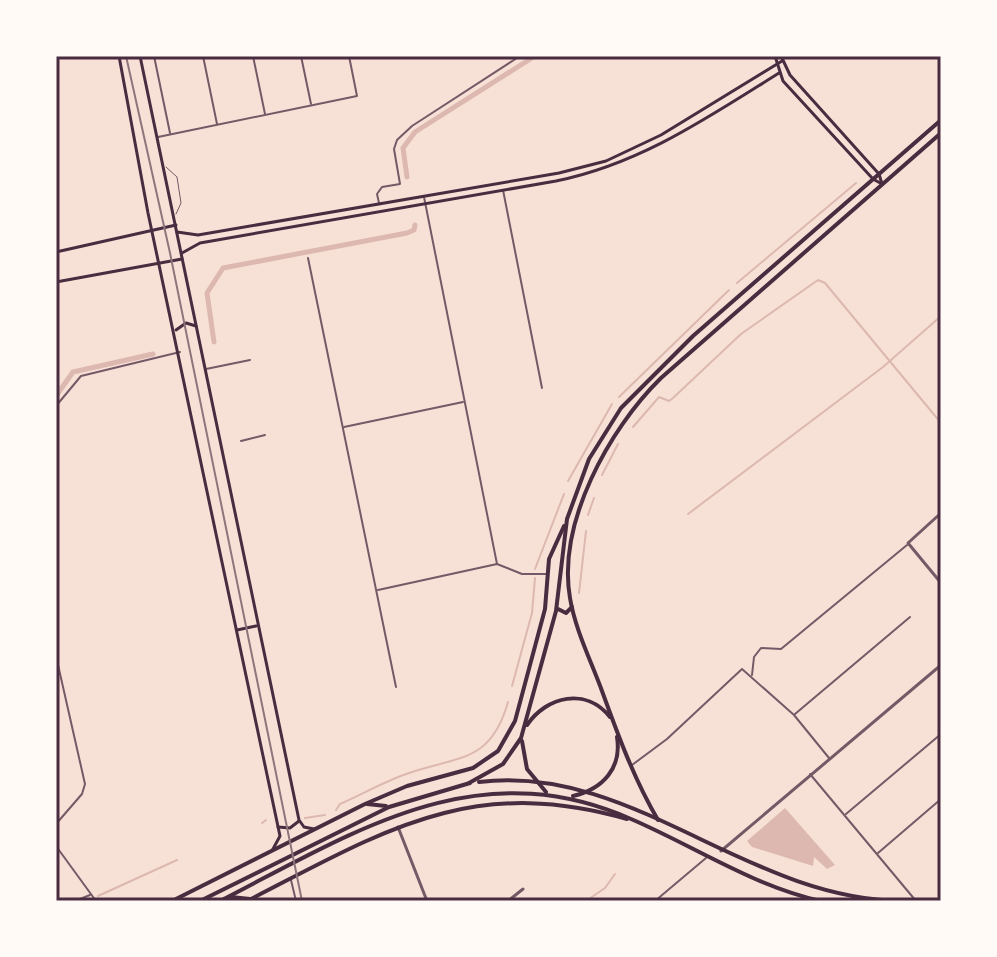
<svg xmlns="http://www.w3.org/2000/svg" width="997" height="957" font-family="'IBM Plex Sans',sans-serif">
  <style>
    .water { fill: #dcb8b0 }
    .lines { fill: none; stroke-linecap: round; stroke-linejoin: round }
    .stream { stroke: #dcb8b0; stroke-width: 2 }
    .canal { stroke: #dcb8b0; stroke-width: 5 }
    .service { stroke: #755966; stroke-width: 1 }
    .minor { stroke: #755966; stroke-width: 2 }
    .tertiary { stroke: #755966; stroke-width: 3 }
    .secondary { stroke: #4a2c40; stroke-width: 3 }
    .trunk { stroke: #4a2c40; stroke-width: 4 }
    .rail { stroke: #8f747c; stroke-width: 2 }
    .neatline { fill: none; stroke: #4a2c40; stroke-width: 3 }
  </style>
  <rect width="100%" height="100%" fill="#f7e1d7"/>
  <!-- water -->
  <polygon class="water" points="785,808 835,865 827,869 814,857 813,866 752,847 747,841"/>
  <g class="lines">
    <!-- stream -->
    <g class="stream">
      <polyline points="737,283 856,183"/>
      <polyline points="619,397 729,290"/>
      <polyline points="633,427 659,397 669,401 673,398 741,334 818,280 825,283 941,423"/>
      <polyline points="602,475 618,444"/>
      <polyline points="568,481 612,404"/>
      <polyline points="688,514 883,367 941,316"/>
      <polyline points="588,515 594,498"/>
      <polyline points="535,569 564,494"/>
      <polyline points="579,593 586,531"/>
      <polyline points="512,686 532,613 535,578"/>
      <path d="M336,810L340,804C363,794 385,781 409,773C458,756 491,763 508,702"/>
      <polyline points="305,818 325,815"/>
      <polyline points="262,823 266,820"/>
      <polyline points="98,896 177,860"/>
      <polyline points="88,901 90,900"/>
      <polyline points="586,901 605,888 615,874"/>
    </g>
    <!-- canal -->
    <g class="canal">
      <polyline points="407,177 403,148 415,132 535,56"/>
      <polyline points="214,342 207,293 223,268 407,233 414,230 415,225"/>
      <polyline points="56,396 73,372 153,354"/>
    </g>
    <!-- service -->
    <polyline class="service" points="166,167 177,177 181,203 176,214"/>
    <!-- minor -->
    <g class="minor">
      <polyline points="154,56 170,133"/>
      <polyline points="203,56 217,124"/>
      <polyline points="253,56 265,114"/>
      <polyline points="301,56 311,104"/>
      <polyline points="158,137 357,96 349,56"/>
      <polyline points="503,190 542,388"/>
      <polyline points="424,197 497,564"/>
      <polyline points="379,203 377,194 382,187 400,184 394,149 397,140 412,126 520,56"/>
      <polyline points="308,258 396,687"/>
      <polyline points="206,369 250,360"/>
      <polyline points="56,406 81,376 180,352"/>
      <polyline points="344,427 463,402"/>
      <polyline points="241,441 265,435"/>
      <polyline points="378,590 497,564 522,574 547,574"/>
      <polyline points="56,656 85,784 82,794 56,824"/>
      <polyline points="752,675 754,657 761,648 781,649 907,545"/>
      <polyline points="795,714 910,617"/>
      <polyline points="632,765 667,739 742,669 794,715 829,758"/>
      <polyline points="810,774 916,901"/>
      <polyline points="846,814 941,734"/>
      <polyline points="56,846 96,901"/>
      <polyline points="878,853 941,799"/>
      <polyline points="291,880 296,901"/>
      <polyline points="75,901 90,895"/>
      <polyline points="655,901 706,858"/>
    </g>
    <!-- tertiary -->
    <g class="tertiary">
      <polyline points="941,513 908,543 941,583"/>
      <polyline points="398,827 427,901"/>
      <polyline points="721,851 941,665"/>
      <polyline points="508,901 523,889"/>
    </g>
    <!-- secondary -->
    <g class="secondary">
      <polyline points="119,56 148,213 280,836 273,849"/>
      <polyline points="140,56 299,820 304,827 314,829"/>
      <polyline points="775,56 783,81 873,179 882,184"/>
      <polyline points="781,56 790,75 879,174 882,184"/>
      <polyline points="177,232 198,235 559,173 606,161 661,135 782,61"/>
      <polyline points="56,252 176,225"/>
      <path d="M182,253L200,243L556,181C640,164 707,118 779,73"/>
      <polyline points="56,282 182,259"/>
      <polyline points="176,330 186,323 196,326"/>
      <polyline points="237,630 256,626"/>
      <polyline points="278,827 290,828 299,821"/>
    </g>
    <!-- trunk -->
    <g class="trunk">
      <polyline points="558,609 566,613 572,607"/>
      <path d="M527,725C547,696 586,687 610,717"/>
      <polyline points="522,741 527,769 546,792"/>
      <path d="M479,782C632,763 745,899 902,901"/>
      <polyline points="469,783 503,764 521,738 556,611 567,519 589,459 621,408 693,336 941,120"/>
      <path d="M573,796C603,789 622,768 617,737"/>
      <polyline points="367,804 386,806"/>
      <path d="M658,820C634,779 618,735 602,691C591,661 575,629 570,598C557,523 609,429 661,378L941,133"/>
      <polyline points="231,897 250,899"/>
      <polyline points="172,901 365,804 407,786 473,768 498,751 515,721 545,609 549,559 564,526"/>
      <polyline points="200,901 389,807 470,783"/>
      <path d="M220,901C356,831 477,751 631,819C694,846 753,886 821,901"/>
      <path d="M247,901C382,832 470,774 627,819"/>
    </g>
    <!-- rail -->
    <polyline class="rail" points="126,56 170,253 302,901"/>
  </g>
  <!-- border -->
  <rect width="997" height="957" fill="none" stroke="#fffaf5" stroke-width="116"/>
  <rect x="58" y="58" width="881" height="841" class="neatline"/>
</svg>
